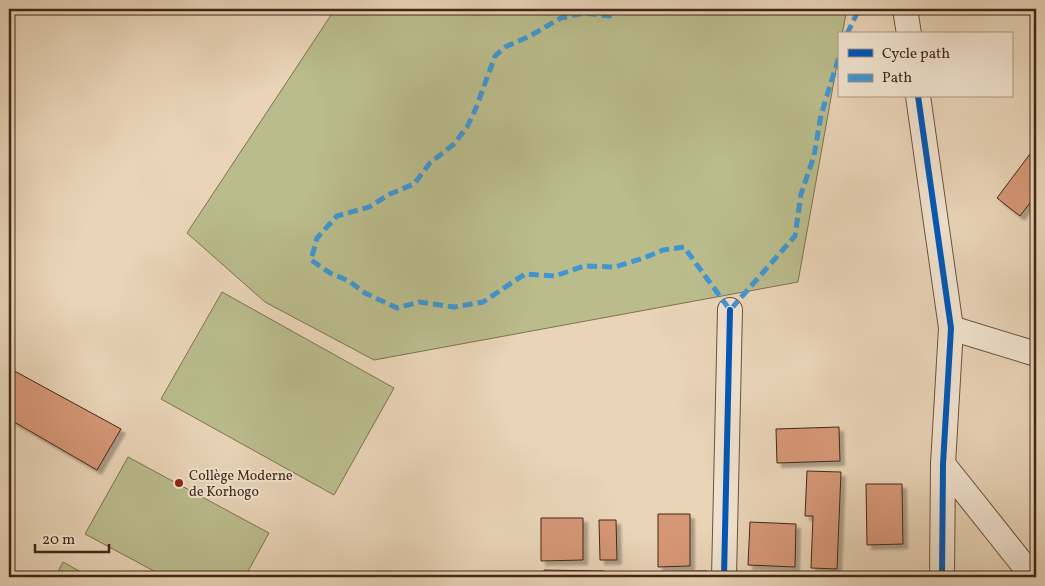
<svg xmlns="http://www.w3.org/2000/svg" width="1045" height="586" font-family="Vollkorn,serif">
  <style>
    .green { fill: #babc8c; stroke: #7e7250 }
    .building { fill: #d69777; stroke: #422715; filter: url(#shadow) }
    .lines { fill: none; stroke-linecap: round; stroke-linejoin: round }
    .minor-casing { stroke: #6c523e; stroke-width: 26 }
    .minor { stroke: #f1e3d0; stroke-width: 24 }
    .quiet { stroke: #3f96d3; stroke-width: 5; stroke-dasharray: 10 5; stroke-linecap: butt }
    .cycleway-casing { stroke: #f1e3d0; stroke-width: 9 }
    .cycleway { stroke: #0057b8; stroke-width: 6 }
    .poi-dot { fill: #8f2418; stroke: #f1e3d0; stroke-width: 2 }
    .labels { text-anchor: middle; stroke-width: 4; stroke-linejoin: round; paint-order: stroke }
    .poi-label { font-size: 14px; fill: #422715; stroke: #f1e3d0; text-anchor: start }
  </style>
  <defs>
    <filter id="shadow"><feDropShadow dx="4.5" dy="4.5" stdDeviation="1" flood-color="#0004"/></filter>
  </defs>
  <rect width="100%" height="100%" fill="#e9d4b7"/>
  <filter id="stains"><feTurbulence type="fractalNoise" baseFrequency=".004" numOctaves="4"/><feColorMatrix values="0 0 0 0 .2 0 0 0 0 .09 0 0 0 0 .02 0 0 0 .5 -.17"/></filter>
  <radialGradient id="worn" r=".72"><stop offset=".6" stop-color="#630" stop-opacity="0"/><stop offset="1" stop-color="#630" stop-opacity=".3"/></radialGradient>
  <!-- green -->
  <g class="green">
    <polygon points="335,9 847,9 842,34 839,34 839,53 798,282 374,360 265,302 187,233"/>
    <polygon points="222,292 394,388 334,495 161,399"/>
    <polygon points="128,457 269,533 245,577 165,577 85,534"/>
    <polygon points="63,562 90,577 55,577"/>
  </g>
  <!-- building -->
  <g class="building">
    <polygon points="1036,146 1036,195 1020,216 997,198"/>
    <polygon points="9,368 121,429 97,470 9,419"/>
    <polygon points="839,427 840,461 777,463 776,429"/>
    <polygon points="807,471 841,472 837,569 811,568 813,516 805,516"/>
    <polygon points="866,484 902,484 903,544 867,545"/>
    <polygon points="658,514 690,514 690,566 658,567"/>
    <polygon points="541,518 583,518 583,560 541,561"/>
    <polygon points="599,520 616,520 617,560 600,560"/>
    <polygon points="750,522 796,524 795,567 748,565"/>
    <polygon points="544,570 604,571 604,577 544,577"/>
    <polygon points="707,571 707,577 627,577 627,572"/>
    <polygon points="918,575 918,577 888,577 888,576"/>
  </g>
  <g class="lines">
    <defs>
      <g id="minor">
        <polyline points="905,9 909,34"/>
        <polyline points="918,96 951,328 943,464 942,577"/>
        <polyline points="951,328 1036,354"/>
        <polyline points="943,464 1033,577"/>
        <polyline points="724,577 730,310"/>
      </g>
    </defs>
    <!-- minor casing -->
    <use href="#minor" class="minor-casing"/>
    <!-- minor -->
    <use href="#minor" class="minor"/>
    <!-- quiet -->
    <g class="quiet">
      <polyline points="625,9 609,16 584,13 561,18 530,36 505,47 495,56 476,108 467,127 454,144 430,163 414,184 390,194 369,207 337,216 317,238 311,260 330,273 349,281 365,293 397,308 419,302 454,307 483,302 525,274 555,276 584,266 615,267 644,258 663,250 684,247 730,310 795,236 801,194 814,156 821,115 839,57"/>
      <polyline points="847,34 859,9"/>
    </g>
    <defs>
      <g id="cycleway">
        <polyline points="918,96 951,328 943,464 942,577"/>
        <polyline points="724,577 730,310"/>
      </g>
    </defs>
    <!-- cycleway casing -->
    <use href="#cycleway" class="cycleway-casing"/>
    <!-- cycleway -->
    <use href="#cycleway" class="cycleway"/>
  </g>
  <!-- markers -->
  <circle class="poi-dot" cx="179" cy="483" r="5"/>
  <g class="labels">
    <!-- poi labels -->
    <g class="poi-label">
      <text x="189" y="480">Collège Moderne<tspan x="189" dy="16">de Korhogo</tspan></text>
    </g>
  </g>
  <!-- margin -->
  <rect width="1045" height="586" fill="none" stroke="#e9d4b7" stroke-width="30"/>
  <rect x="10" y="10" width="1025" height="566" fill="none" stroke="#422715" stroke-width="2.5"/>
  <rect x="15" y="15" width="1015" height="556" fill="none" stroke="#422715"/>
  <!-- legend -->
  <rect x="838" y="32" width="175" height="65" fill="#f1e3d0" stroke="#ab9885"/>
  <rect x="848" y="49" width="25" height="8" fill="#0057b8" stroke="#ab9885"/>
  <text x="882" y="58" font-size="15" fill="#422715">Cycle path</text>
  <rect x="848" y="74" width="25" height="8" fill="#3f96d3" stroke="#ab9885"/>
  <text x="882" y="82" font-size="15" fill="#422715">Path</text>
  <!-- scale -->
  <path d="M35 544v8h74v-8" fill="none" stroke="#422715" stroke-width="2.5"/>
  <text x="42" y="544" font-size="15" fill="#422715" stroke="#f1e3d0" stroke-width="4" paint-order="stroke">20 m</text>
  <rect width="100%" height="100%" filter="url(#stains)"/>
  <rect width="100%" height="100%" fill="url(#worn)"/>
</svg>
